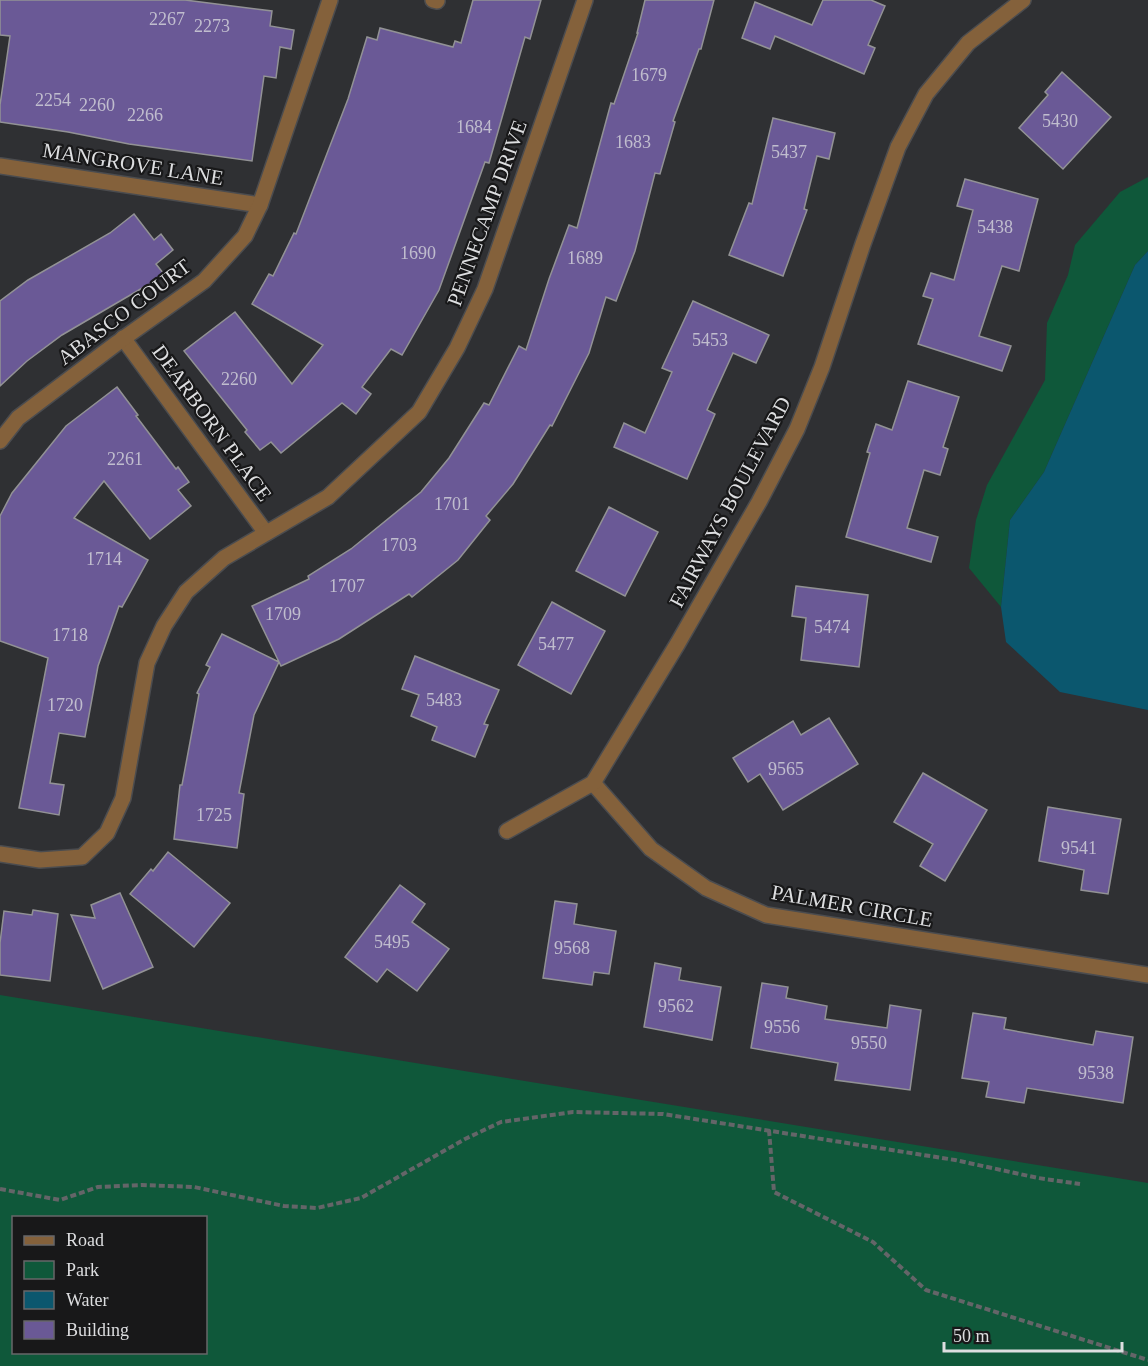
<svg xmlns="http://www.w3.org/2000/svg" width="1148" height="1366" font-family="Georgia,serif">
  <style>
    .green { fill: #0f583a; fill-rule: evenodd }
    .water { fill: #0b576e }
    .building { fill: #6a5996; stroke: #929295; stroke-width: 1.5 }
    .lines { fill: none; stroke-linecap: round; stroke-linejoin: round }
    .minor-casing { stroke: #4b4c4f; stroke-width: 18 }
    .path { stroke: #646568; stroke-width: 4; stroke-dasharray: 6 3; stroke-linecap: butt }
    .minor { stroke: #84613b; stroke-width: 15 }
    .labels { text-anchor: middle; stroke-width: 4.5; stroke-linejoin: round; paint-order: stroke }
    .number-label { font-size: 18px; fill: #c0bdce }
    .street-label { font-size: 21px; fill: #dddee0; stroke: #181819 }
  </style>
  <rect width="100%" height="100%" fill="#2f3033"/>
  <!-- green -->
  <g class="green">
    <polygon points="1148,177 1148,251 1135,265 1044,472 1010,520 1001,607 969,568 976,520 987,485 1045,380 1047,323 1068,275 1075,245 1120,192"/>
    <path d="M0,995L1148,1183V1366H0ZM14,1218H206V1352H14Z"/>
  </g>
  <!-- water -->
  <polygon class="water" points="1148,251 1148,710 1060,692 1006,642 1001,607 1010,520 1044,472 1135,265"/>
  <!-- building -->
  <g class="building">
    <polygon points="0,0 185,0 272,11 270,26 294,30 291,49 280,47 276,78 264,76 252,161 129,144 68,132 0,122 0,105 10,36 0,35"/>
    <polygon points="473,0 541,0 530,39 525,37 489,163 485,162 439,290 402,355 391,349 362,387 371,394 356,414 342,403 281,453 271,442 260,450 245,432 247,430 184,351 235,312 292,384 323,345 252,304 269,274 273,276 294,233 296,234 348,99 367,37 377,40 380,28 453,47 455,41 461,43"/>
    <polygon points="645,0 714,0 701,49 699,49 673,121 675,122 660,174 655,173 635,251 616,301 606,297 589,353 552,426 550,425 513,484 486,516 490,520 458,560 412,597 409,594 339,639 281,666 279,662 254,715 239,793 244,794 237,848 174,839 180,785 182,785 199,694 197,693 210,667 206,665 222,634 279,662 252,606 309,579 308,576 351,549 421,492 449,458 484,403 489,405 519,346 526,350 549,279 569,225 577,228 611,103 614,104 638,33 637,33"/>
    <polygon points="823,0 871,0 885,6 868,45 875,48 864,74 775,36 770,49 742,38 755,2 812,25"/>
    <polygon points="1062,72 1111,117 1063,169 1019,128 1048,95 1045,92"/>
    <polygon points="773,118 835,133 829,159 817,156 804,209 807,210 783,276 729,255 749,203 752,204"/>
    <polygon points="965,179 1038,199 1019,271 1002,266 979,336 1011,346 1002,371 918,344 933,299 923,296 931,273 954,280 973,210 957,206"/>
    <polygon points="134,214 154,240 161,234 173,250 156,264 164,274 145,288 144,287 62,335 27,361 0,386 0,301 28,280 110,233"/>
    <polygon points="693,301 769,335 756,363 733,353 707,410 715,414 687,479 614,447 624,423 645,433 672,372 662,368"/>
    <polygon points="908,381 959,397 943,447 948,449 940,475 924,470 907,528 938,537 931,562 846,537 870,453 867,452 876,424 892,430"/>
    <polygon points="117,387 138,415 136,416 176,469 178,467 189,482 178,490 191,506 150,539 104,481 74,518 148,560 122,607 119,606 98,666 85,737 59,733 50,783 64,785 59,815 19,808 48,658 0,641 0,516 12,493 66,426"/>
    <polygon points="609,507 658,532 625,596 576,571"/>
    <polygon points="796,586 868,595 859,667 801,660 806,618 792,616"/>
    <polygon points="552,602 605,631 571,694 518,665"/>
    <polygon points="415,656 499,690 484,724 488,725 475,757 432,740 437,727 411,716 419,695 402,689"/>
    <polygon points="829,718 858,764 783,810 760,774 748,782 733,758 793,721 801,735"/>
    <polygon points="923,773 987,810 945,881 920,866 933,844 894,822"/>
    <polygon points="1048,807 1121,819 1108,894 1081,890 1084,870 1039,861"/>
    <polygon points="168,852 230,903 194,947 130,894 151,869 153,871"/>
    <polygon points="400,885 425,904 412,922 449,949 417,991 387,969 377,982 345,957"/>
    <polygon points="120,893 153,967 103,989 71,915 95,918 91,905"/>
    <polygon points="555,901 577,904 574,924 616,931 609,974 594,972 592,985 543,978"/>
    <polygon points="33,910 58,914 50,981 0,975 0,943 4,911 32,915"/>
    <polygon points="655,963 681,968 679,980 721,987 712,1040 644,1027"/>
    <polygon points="762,983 788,987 786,998 827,1006 825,1019 887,1028 890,1005 921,1010 910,1090 835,1080 838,1063 751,1048"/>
    <polygon points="973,1013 1006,1018 1004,1029 1093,1045 1096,1031 1133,1037 1123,1103 1027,1088 1024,1103 986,1097 989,1082 962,1078"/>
  </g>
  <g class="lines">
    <defs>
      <g id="minor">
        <polyline points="433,0 437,1"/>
        <polyline points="0,166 260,205"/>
        <polyline points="123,338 266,533"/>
        <polyline points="0,441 18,418 117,343 204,281 245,236 260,205 330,0"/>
        <polyline points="593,783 651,849 706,888 766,915 1148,975"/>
        <polyline points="507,831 593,783 678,643 759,502 797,429 822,367 863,244 898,147 926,94 968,43 1023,0"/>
        <polyline points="0,854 40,860 82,857 107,833 123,798 147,663 164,626 186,592 224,558 328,497 419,412 457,348 485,289 585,0"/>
      </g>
    </defs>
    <!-- minor casing -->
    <use href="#minor" class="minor-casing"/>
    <!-- path -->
    <g class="path">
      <polyline points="769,1130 774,1192 873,1242 926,1290 1148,1360"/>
      <polyline points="0,1189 60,1200 98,1187 142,1185 194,1187 284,1206 317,1208 361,1198 465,1139 501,1122 573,1112 663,1114 955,1160 1038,1178 1080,1184"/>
    </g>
    <!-- minor -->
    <use href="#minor" class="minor"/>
  </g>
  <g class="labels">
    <!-- number labels -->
    <g class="number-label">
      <text x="167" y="25">2267</text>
      <text x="212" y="32">2273</text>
      <text x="649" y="81">1679</text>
      <text x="53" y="106">2254</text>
      <text x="97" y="111">2260</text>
      <text x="145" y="121">2266</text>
      <text x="1060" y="127">5430</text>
      <text x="474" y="133">1684</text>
      <text x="633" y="148">1683</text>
      <text x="789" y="158">5437</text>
      <text x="995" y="233">5438</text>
      <text x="418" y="259">1690</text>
      <text x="585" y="264">1689</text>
      <text x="710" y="346">5453</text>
      <text x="239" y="385">2260</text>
      <text x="125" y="465">2261</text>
      <text x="452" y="510">1701</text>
      <text x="399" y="551">1703</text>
      <text x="104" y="565">1714</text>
      <text x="347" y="592">1707</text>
      <text x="283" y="620">1709</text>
      <text x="832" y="633">5474</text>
      <text x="70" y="641">1718</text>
      <text x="556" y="650">5477</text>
      <text x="444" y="706">5483</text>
      <text x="65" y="711">1720</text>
      <text x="786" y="775">9565</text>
      <text x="214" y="821">1725</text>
      <text x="1079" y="854">9541</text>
      <text x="392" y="948">5495</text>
      <text x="572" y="954">9568</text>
      <text x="676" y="1012">9562</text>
      <text x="782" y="1033">9556</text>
      <text x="869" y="1049">9550</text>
      <text x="1096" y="1079">9538</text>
    </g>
    <!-- street labels -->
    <g class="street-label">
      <text transform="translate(133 164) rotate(9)" y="7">MANGROVE LANE</text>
      <text transform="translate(487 213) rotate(-70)" y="7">PENNECAMP DRIVE</text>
      <text transform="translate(124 312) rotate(-37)" y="7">ABASCO COURT</text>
      <text transform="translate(212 423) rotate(54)" y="7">DEARBORN PLACE</text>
      <text transform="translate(730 502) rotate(-62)" y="7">FAIRWAYS BOULEVARD</text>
      <text transform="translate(852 906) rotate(10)" y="7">PALMER CIRCLE</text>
    </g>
  </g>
  <!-- legend -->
  <rect x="12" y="1216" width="195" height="138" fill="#181819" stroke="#676769" stroke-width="1.5"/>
  <rect x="24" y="1236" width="30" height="9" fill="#84613b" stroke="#676769" stroke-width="1.5"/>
  <text x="66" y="1246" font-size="18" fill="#dddee0">Road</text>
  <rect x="24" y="1261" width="30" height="18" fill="#0f583a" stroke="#676769" stroke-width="1.5"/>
  <text x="66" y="1276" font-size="18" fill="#dddee0">Park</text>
  <rect x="24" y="1291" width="30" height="18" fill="#0b576e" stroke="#676769" stroke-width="1.5"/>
  <text x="66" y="1306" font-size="18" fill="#dddee0">Water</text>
  <rect x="24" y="1321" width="30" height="18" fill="#6a5996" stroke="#676769" stroke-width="1.5"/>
  <text x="66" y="1336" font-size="18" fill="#dddee0">Building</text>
  <!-- scale -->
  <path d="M944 1342v9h178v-9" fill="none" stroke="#dddee0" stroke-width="3"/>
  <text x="953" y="1342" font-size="18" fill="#dddee0" stroke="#181819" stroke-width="4.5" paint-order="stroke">50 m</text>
</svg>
